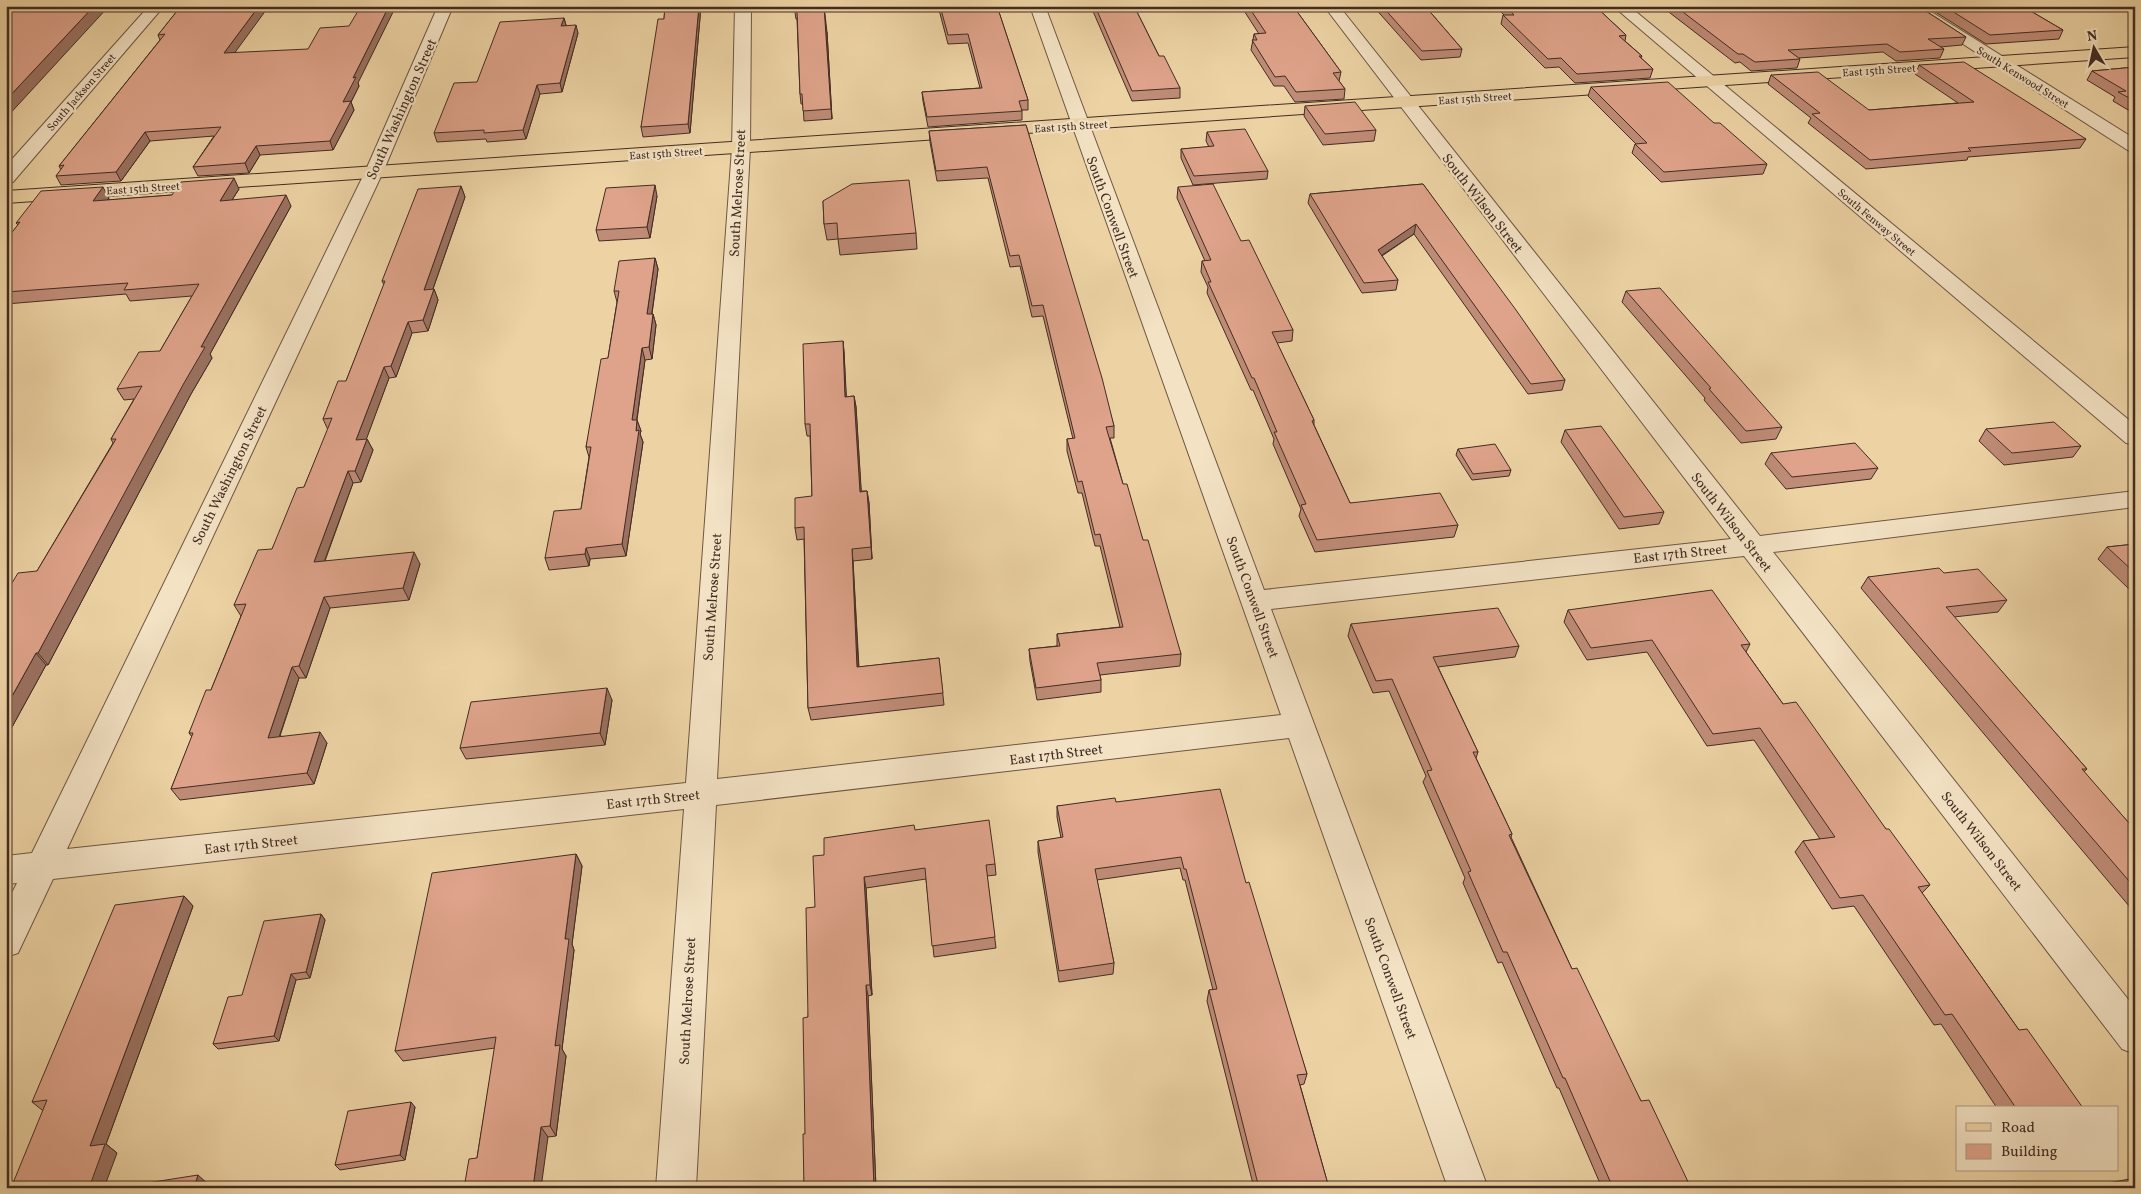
<svg xmlns="http://www.w3.org/2000/svg" width="2141" height="1194" font-family="Vollkorn,serif">
  <style>
    .lines { fill: none; stroke-linecap: round; stroke-linejoin: round }
    .minor-casing { stroke: #6e5643; stroke-width: 2 }
    .major-casing { stroke: #432c23; stroke-width: 2 }
    .minor { fill: #f3e2c4; fill-rule: evenodd }
    .major { fill: #edd3a4; fill-rule: evenodd }
    .wall { fill: #bf8c77; stroke: #432c23 }
    .shaded-wall { fill: #9b7261; stroke: #432c23 }
    .building { fill: #dea38a; stroke: #432c23 }
    .labels { text-anchor: middle; stroke-width: 4.5; stroke-linejoin: round; paint-order: stroke }
    .far-street-label { font-size: 11px; fill: #432c23; stroke: #f3e2c4 }
    .street-label { font-size: 14px; fill: #432c23; stroke: #f3e2c4 }
  </style>
  <rect width="100%" height="100%" fill="#edd3a4"/>
  <filter id="stains"><feTurbulence type="fractalNoise" baseFrequency=".004" numOctaves="4"/><feColorMatrix values="0 0 0 0 .2 0 0 0 0 .09 0 0 0 0 .02 0 0 0 .5 -.17"/></filter>
  <radialGradient id="worn" r=".72"><stop offset=".6" stop-color="#630" stop-opacity="0"/><stop offset="1" stop-color="#630" stop-opacity=".3"/></radialGradient>
  <g class="lines">
    <defs>
      <g id="minor">
        <polygon points="149,6 164,6 13,182 6,184 6,166"/>
        <polygon points="438,6 453,6 383,172 67,849 686,783 732,148 735,6 751,6 750,148 717,779 1281,715 1030,6 1045,6 1264,590 1731,539 1324,6 1339,6 1760,536 2135,491 2135,507 1773,552 2135,1008 2135,1054 2122,1049 1744,556 1271,609 1488,1188 1448,1188 1289,738 716,805 696,1188 656,1188 684,809 53,879 18,953 6,957 6,905 17,883 6,884 6,856 32,853 365,172"/>
        <polygon points="1613,6 1629,6 2135,425 2135,445 2126,443"/>
        <polygon points="1904,6 1922,6 2135,139 2135,152 2129,151"/>
      </g>
      <polygon id="major" points="2135,47 2135,57 6,203 6,191"/>
    </defs>
    <!-- minor casing -->
    <use href="#minor" class="minor-casing"/>
    <!-- major casing -->
    <use href="#major" class="major-casing"/>
    <!-- minor -->
    <use href="#minor" class="minor"/>
    <!-- major -->
    <use href="#major" class="major"/>
  </g>
  <!-- wall -->
  <g class="wall">
    <polygon points="181,6 235,53 358,83 359,86 351,102 354,110 333,150 260,155 249,173 198,176 193,167 214,136 150,141 121,181 61,185 56,176 61,170 59,166 160,40 158,35"/>
    <polygon points="501,6 527,6 501,8"/>
    <polygon points="665,6 701,6 690,133 643,137 641,127 664,19"/>
    <polygon points="794,6 827,32 832,119 804,121 803,104 801,104 800,94 797,19 796,19"/>
    <polygon points="938,6 997,6 1028,100 1028,110 1022,110 1022,120 928,127 923,101 922,92 980,88 968,43 948,44"/>
    <polygon points="1087,6 1134,6 1159,56 1180,88 1180,98 1132,101 1092,9 1088,9"/>
    <polygon points="1241,6 1293,6 1341,72 1339,81 1345,89 1344,99 1295,102 1284,86 1274,86 1251,50 1254,34 1259,34"/>
    <polygon points="1373,6 1425,6 1462,49 1460,57 1421,60"/>
    <polygon points="1495,6 1595,6 1626,35 1625,41 1642,56 1641,58 1653,69 1650,78 1575,83 1559,67 1545,68 1501,24 1503,15 1504,15"/>
    <polygon points="1661,6 1918,6 1966,37 1962,45 1940,47 1944,49 1940,58 1896,61 1883,52 1799,58 1800,59 1797,68 1751,71 1740,62 1735,63"/>
    <polygon points="1926,6 2022,6 2063,30 2059,39 1986,44"/>
    <polygon points="564,18 566,25 578,33 562,92 540,94 526,139 487,142 486,139 437,142 434,133 477,82"/>
    <polygon points="1919,65 2086,139 2080,148 1968,157 1967,160 1866,169 1808,123 1811,118 1768,84 1771,75 1869,110 1958,103 1915,74"/>
    <polygon points="2135,67 2135,114 2113,101 2115,97 2087,80 2092,71"/>
    <polygon points="1591,87 1714,123 1767,164 1763,174 1661,182 1632,153 1635,144 1636,144 1588,96"/>
    <polygon points="1305,106 1376,130 1374,141 1323,145 1304,116"/>
    <polygon points="1026,125 1114,426 1114,438 1110,438 1123,484 1143,540 1181,654 1180,666 1100,675 1101,680 1101,692 1037,700 1030,661 1029,649 1057,646 1057,634 1120,627 1100,546 1095,546 1082,493 1078,493 1067,451 1067,439 1073,439 1043,316 1032,317 1020,266 1010,267 988,178 937,181 930,142 929,131"/>
    <polygon points="1207,132 1268,171 1267,179 1193,185 1181,158 1181,149 1209,147 1206,141"/>
    <polygon points="1423,184 1565,380 1562,390 1528,394 1414,234 1382,256 1398,280 1396,290 1362,293 1308,203 1310,194"/>
    <polygon points="461,186 465,197 433,289 434,289 438,300 428,331 412,333 396,377 389,378 366,439 367,439 373,450 361,482 353,483 325,561 420,564 409,600 330,608 306,678 299,678 280,736 327,743 314,784 180,800 171,789 192,737 189,733 211,690 241,616 234,605 272,549 304,487 328,430 323,419 346,381 384,285 382,281"/>
    <polygon points="1178,187 1241,241 1293,330 1292,341 1277,343 1314,420 1314,425 1350,503 1458,525 1454,537 1315,552 1299,516 1301,509 1273,444 1274,439 1253,390 1251,390 1207,293 1208,287 1201,272 1202,261 1205,261 1177,198"/>
    <polygon points="239,189 232,200 291,206 210,354 212,358 191,394 48,665 46,665 6,738 37,571 113,443 111,439 134,399 124,400 117,389 160,351 192,296 130,301 126,294 6,304 6,240 18,225 16,223 109,198 108,200 172,195"/>
    <polygon points="657,196 650,238 599,241 596,230"/>
    <polygon points="823,201 916,233 917,249 840,255 838,239 827,240 824,224"/>
    <polygon points="655,258 658,269 652,314 653,314 656,325 652,359 645,360 637,420 641,431 640,434 643,442 626,556 590,559 589,566 549,570 545,558 581,509 589,457 586,447 608,358 617,302 614,291"/>
    <polygon points="1626,291 1782,427 1776,439 1741,443 1704,400 1705,398 1622,302"/>
    <polygon points="843,341 844,352 846,397 854,396 856,407 861,491 867,491 869,503 872,559 853,561 859,667 939,658 944,705 811,720 808,708 804,539 797,540 795,528 812,496 810,436 807,436 805,424"/>
    <polygon points="1986,429 2081,446 2073,457 2004,465 1979,441"/>
    <polygon points="1565,430 1664,512 1659,524 1619,529 1561,442"/>
    <polygon points="1458,449 1511,470 1509,476 1472,480 1456,455"/>
    <polygon points="1771,453 1878,468 1871,479 1786,489 1765,464"/>
    <polygon points="2135,544 2135,588 2129,589 2098,559 2107,547"/>
    <polygon points="1868,577 2007,600 1998,612 1954,617 2087,769 2084,772 2135,830 2135,913 1861,588"/>
    <polygon points="1568,610 1750,644 1746,652 1783,704 1886,829 1930,885 1922,893 2019,1030 2083,1108 1997,1108 1941,1024 1934,1025 1854,906 1832,909 1795,852 1803,841 1820,839 1754,740 1707,746 1647,652 1587,660 1564,622"/>
    <polygon points="1351,624 1519,646 1515,657 1438,667 1478,752 1476,758 1512,834 1511,837 1572,969 1641,1101 1691,1188 1602,1188 1559,1088 1557,1088 1502,962 1498,963 1463,883 1465,878 1423,782 1426,776 1389,691 1373,693 1348,636"/>
    <polygon points="612,700 605,745 466,759 460,748"/>
    <polygon points="1116,802 1246,883 1307,1074 1304,1084 1300,1085 1329,1188 1254,1188 1207,1001 1209,990 1213,990 1185,880 1183,880 1180,868 1097,880 1114,963 1113,974 1059,982 1038,852 1038,841 1061,838 1057,817 1057,806"/>
    <polygon points="915,830 995,864 996,875 987,876 996,948 934,957 926,879 866,888 872,995 868,996 876,1188 804,1188 808,1017 815,907 824,855"/>
    <polygon points="576,854 582,866 572,944 574,950 562,1049 566,1056 556,1136 548,1137 477,1158 495,1048 403,1061 395,1051"/>
    <polygon points="184,896 193,906 106,1144 117,1153 42,1110 32,1102"/>
    <polygon points="321,914 325,920 310,978 296,980 279,1041 218,1049 213,1044 242,995"/>
    <polygon points="415,1107 405,1160 340,1170 335,1165"/>
  </g>
  <!-- shaded-wall -->
  <g class="shaded-wall">
    <polygon points="94,6 109,6 6,118 6,100"/>
    <polygon points="259,6 269,6 228,62 224,53"/>
    <polygon points="389,6 396,6 358,83 359,86 351,102 354,110 333,150 330,141 343,102 353,78"/>
    <polygon points="699,6 701,6 690,133 688,124"/>
    <polygon points="824,6 827,32 832,119 831,109"/>
    <polygon points="564,18 566,26 561,26"/>
    <polygon points="576,25 578,33 562,92 560,83"/>
    <polygon points="537,85 540,94 526,139 523,130"/>
    <polygon points="145,132 150,141 121,181 116,172"/>
    <polygon points="256,146 260,155 249,173 245,163"/>
    <polygon points="234,178 239,189 225,211 220,201"/>
    <polygon points="655,185 657,196 650,238 647,227"/>
    <polygon points="461,186 465,197 429,300 424,290"/>
    <polygon points="103,187 109,198 99,211 93,201"/>
    <polygon points="286,195 291,206 210,354 212,358 191,394 48,665 38,653 201,347"/>
    <polygon points="1416,224 1414,234 1376,259 1378,250"/>
    <polygon points="655,258 658,269 650,326 647,314"/>
    <polygon points="434,289 438,300 428,331 423,320"/>
    <polygon points="653,314 656,325 652,359 649,347"/>
    <polygon points="408,322 412,333 396,377 391,366"/>
    <polygon points="843,341 844,352 847,408 845,397"/>
    <polygon points="642,348 645,360 635,432 632,420"/>
    <polygon points="384,367 389,378 362,451 356,440"/>
    <polygon points="854,396 856,407 862,503 860,492"/>
    <polygon points="637,420 641,431 640,434 643,442 626,556 622,544"/>
    <polygon points="367,439 373,450 361,482 355,471"/>
    <polygon points="348,471 353,483 320,573 314,562"/>
    <polygon points="867,491 869,503 872,559 871,547"/>
    <polygon points="586,548 590,559 589,566 585,554"/>
    <polygon points="852,549 853,561 859,679 857,667"/>
    <polygon points="414,552 420,564 409,600 403,588"/>
    <polygon points="324,597 330,608 306,678 299,666"/>
    <polygon points="36,653 46,665 6,738 6,707"/>
    <polygon points="292,667 299,678 275,749 268,738"/>
    <polygon points="607,688 612,700 605,745 600,733"/>
    <polygon points="320,732 327,743 314,784 307,773"/>
    <polygon points="576,854 582,866 572,944 574,950 562,1049 566,1056 556,1136 550,1126 555,1046 565,939"/>
    <polygon points="864,877 866,888 872,995 870,985"/>
    <polygon points="184,896 193,906 106,1144 117,1153 104,1188 89,1188 90,1146"/>
    <polygon points="321,914 325,920 310,978 306,972"/>
    <polygon points="291,974 296,980 279,1041 274,1036"/>
    <polygon points="866,985 868,996 876,1188 874,1188"/>
    <polygon points="411,1102 415,1107 405,1160 400,1155"/>
    <polygon points="541,1127 548,1137 541,1188 533,1188"/>
    <polygon points="198,1175 208,1184 207,1188 194,1188"/>
  </g>
  <!-- building -->
  <g class="building">
    <polygon points="6,6 94,6 6,100 6,62 8,59 6,60"/>
    <polygon points="181,6 259,6 224,53 308,49 320,28 349,26 361,6 389,6 353,78 356,77 343,102 351,101 330,141 256,146 245,163 193,167 221,127 145,132 116,172 56,176 64,165 59,166 165,34 158,35"/>
    <polygon points="665,6 699,6 688,124 641,127 658,19 664,19"/>
    <polygon points="794,6 824,6 831,109 803,111 802,94 800,94 797,10 794,10"/>
    <polygon points="940,6 997,6 1028,100 1019,101 1022,111 927,117 922,92 982,88 968,34 948,35"/>
    <polygon points="1095,6 1134,6 1159,56 1164,56 1180,88 1132,91"/>
    <polygon points="1248,6 1293,6 1341,72 1333,73 1345,89 1296,92 1285,76 1275,77 1252,40 1257,40 1254,34 1266,33"/>
    <polygon points="1382,6 1425,6 1462,49 1422,51"/>
    <polygon points="1506,6 1595,6 1626,35 1619,36 1642,56 1639,56 1653,69 1577,74 1561,58 1548,59 1503,15 1514,15"/>
    <polygon points="1675,6 1918,6 1966,37 1928,39 1944,49 1900,52 1887,44 1788,50 1800,59 1755,62 1743,54 1738,54"/>
    <polygon points="1944,6 2022,6 2063,30 1990,35"/>
    <polygon points="564,18 561,26 576,25 560,83 537,85 523,130 484,133 484,130 434,133 454,83 477,82 500,22"/>
    <polygon points="1964,62 2086,139 1968,148 1971,151 1870,160 1812,114 1820,113 1771,75 1818,72 1869,110 1974,102 1919,65"/>
    <polygon points="2135,67 2135,101 2118,92 2126,91 2092,71"/>
    <polygon points="1668,82 1714,123 1720,123 1767,164 1664,172 1635,144 1647,143 1591,87"/>
    <polygon points="1355,102 1376,130 1325,134 1305,106"/>
    <polygon points="1026,125 1102,378 1114,426 1106,427 1123,484 1127,484 1143,540 1148,540 1181,654 1097,663 1101,680 1036,688 1029,649 1060,646 1057,634 1123,627 1100,534 1095,535 1082,481 1078,482 1067,439 1075,438 1043,305 1032,306 1019,255 1010,256 987,167 936,171 929,131"/>
    <polygon points="1245,129 1268,171 1194,176 1181,149 1214,146 1207,132"/>
    <polygon points="234,178 220,201 286,195 201,347 205,347 184,383 38,653 36,653 6,707 6,593 18,573 37,571 116,439 111,439 142,386 117,389 139,352 160,351 199,284 124,290 128,283 6,292 6,240 20,222 16,223 41,191 103,187 93,201 172,195 181,182"/>
    <polygon points="909,180 916,233 838,239 837,223 824,224 823,201 852,184"/>
    <polygon points="1213,184 1241,241 1249,240 1293,330 1272,332 1314,420 1312,421 1350,503 1440,493 1458,525 1317,540 1301,505 1306,504 1274,432 1277,432 1254,378 1252,378 1208,282 1211,282 1202,261 1211,260 1178,187"/>
    <polygon points="1423,184 1516,310 1565,380 1531,384 1416,224 1378,250 1398,280 1364,283 1310,194"/>
    <polygon points="655,185 647,227 596,230 606,188"/>
    <polygon points="461,186 424,290 434,289 423,320 408,322 391,366 384,367 356,440 367,439 355,471 348,471 314,562 414,552 403,588 324,597 299,666 292,667 268,738 320,732 307,773 171,789 193,733 189,733 206,690 211,690 246,604 234,605 258,550 272,549 297,488 304,487 332,418 323,419 338,381 346,381 385,281 382,281 418,189"/>
    <polygon points="655,258 647,314 653,314 649,347 642,348 632,420 637,420 636,431 639,430 622,544 586,548 585,554 545,558 554,511 581,509 591,447 586,447 601,359 608,358 619,291 614,291 619,261"/>
    <polygon points="1660,288 1782,427 1746,431 1709,389 1711,388 1626,291"/>
    <polygon points="843,341 845,397 854,396 860,492 867,491 871,547 852,549 857,667 939,658 943,693 808,708 804,527 795,528 795,498 812,496 810,424 805,424 803,344"/>
    <polygon points="2054,422 2081,446 2012,453 1986,429"/>
    <polygon points="1601,426 1664,512 1624,517 1565,430"/>
    <polygon points="1855,443 1878,468 1792,477 1771,453"/>
    <polygon points="1495,444 1511,470 1473,474 1458,449"/>
    <polygon points="2135,544 2135,573 2107,547"/>
    <polygon points="1939,568 1944,573 1978,569 2007,600 1946,607 2087,769 2082,769 2135,830 2135,888 1868,577"/>
    <polygon points="1712,590 1750,644 1741,645 1783,704 1796,702 1886,829 1889,829 1930,885 1918,887 2019,1030 2027,1029 2083,1108 2016,1108 1952,1014 1945,1015 1863,895 1840,898 1803,841 1835,837 1760,728 1713,734 1652,640 1591,648 1568,610"/>
    <polygon points="1498,608 1519,646 1433,657 1478,752 1473,752 1512,834 1509,835 1572,969 1577,968 1641,1101 1649,1100 1691,1188 1613,1188 1565,1078 1563,1078 1507,952 1503,952 1468,872 1471,871 1427,771 1432,770 1392,679 1376,681 1351,624"/>
    <polygon points="607,688 600,733 460,748 471,702"/>
    <polygon points="1220,789 1246,883 1249,882 1307,1074 1297,1075 1329,1188 1259,1188 1209,990 1217,989 1186,869 1184,869 1181,857 1095,869 1114,963 1059,971 1038,841 1063,837 1057,806 1115,798 1116,802"/>
    <polygon points="989,820 995,864 986,865 995,937 932,946 925,868 864,877 870,985 866,985 874,1188 804,1188 803,1134 805,1134 803,1018 808,1017 806,908 815,907 813,856 824,855 824,838 914,825 915,830"/>
    <polygon points="576,854 565,939 569,939 555,1046 560,1045 550,1126 541,1127 533,1188 464,1188 469,1159 477,1158 496,1037 395,1051 432,873"/>
    <polygon points="184,896 90,1146 105,1144 89,1188 11,1188 47,1100 32,1102 115,905"/>
    <polygon points="321,914 306,972 291,974 274,1036 213,1044 228,997 242,995 264,921"/>
    <polygon points="411,1102 400,1155 335,1165 348,1111"/>
    <polygon points="198,1175 194,1188 115,1188"/>
    <polygon points="2135,1178 2135,1188 2081,1188"/>
  </g>
  <g class="labels">
    <!-- far-street labels -->
    <g class="far-street-label">
      <text transform="translate(1879 70) rotate(-4)" y="4">East 15th Street</text>
      <text transform="translate(2023 77) rotate(32)" y="4">South Kenwood Street</text>
      <text transform="translate(81 92) rotate(-49)" y="4">South Jackson Street</text>
      <text transform="translate(1475 98) rotate(-4)" y="4">East 15th Street</text>
      <text transform="translate(1071 126) rotate(-4)" y="4">East 15th Street</text>
      <text transform="translate(666 153) rotate(-4)" y="4">East 15th Street</text>
      <text transform="translate(143 188) rotate(-4)" y="4">East 15th Street</text>
      <text transform="translate(1877 222) rotate(40)" y="4">South Fenway Street</text>
    </g>
    <!-- street labels -->
    <g class="street-label">
      <text transform="translate(401 109) rotate(-66)" y="5">South Washington Street</text>
      <text transform="translate(737 193) rotate(-87)" y="5">South Melrose Street</text>
      <text transform="translate(1483 203) rotate(52)" y="5">South Wilson Street</text>
      <text transform="translate(1113 217) rotate(70)" y="5">South Conwell Street</text>
      <text transform="translate(229 475) rotate(-64)" y="5">South Washington Street</text>
      <text transform="translate(1732 522) rotate(52)" y="5">South Wilson Street</text>
      <text transform="translate(1680 553) rotate(-6)" y="5">East 17th Street</text>
      <text transform="translate(712 597) rotate(-86)" y="5">South Melrose Street</text>
      <text transform="translate(1253 597) rotate(70)" y="5">South Conwell Street</text>
      <text transform="translate(1056 754) rotate(-7)" y="5">East 17th Street</text>
      <text transform="translate(653 799) rotate(-6)" y="5">East 17th Street</text>
      <text transform="translate(1982 841) rotate(52)" y="5">South Wilson Street</text>
      <text transform="translate(251 844) rotate(-6)" y="5">East 17th Street</text>
      <text transform="translate(1391 978) rotate(70)" y="5">South Conwell Street</text>
      <text transform="translate(687 1001) rotate(-87)" y="5">South Melrose Street</text>
    </g>
  </g>
  <!-- margin -->
  <rect width="2141" height="1194" fill="none" stroke="#edd3a4" stroke-width="25"/>
  <rect x="8" y="8" width="2126" height="1179" fill="none" stroke="#432c23" stroke-width="2.5"/>
  <rect x="12" y="12" width="2116" height="1169" fill="none" stroke="#432c23"/>
  <!-- legend -->
  <rect x="1956" y="1106" width="162" height="65" fill="#f3e2c4" stroke="#ad9984"/>
  <rect x="1966" y="1123" width="25" height="8" fill="#edd3a4" stroke="#ad9984"/>
  <text x="2001" y="1132" font-size="15" fill="#432c23">Road</text>
  <rect x="1966" y="1144" width="25" height="15" fill="#dea38a" stroke="#ad9984"/>
  <text x="2001" y="1156" font-size="15" fill="#432c23">Building</text>
  <!-- north arrow -->
  <g transform="translate(2094 48) rotate(351)" stroke="#f3e2c4" stroke-width="4" paint-order="stroke">
  <path d="M0-4L9 19L0 12L-9 19Z" fill="#432c23"/>
  <text y="-8" font-size="14" font-weight="bold" text-anchor="middle" fill="#432c23">N</text>
  </g>
  <rect width="100%" height="100%" filter="url(#stains)"/>
  <rect width="100%" height="100%" fill="url(#worn)"/>
</svg>
